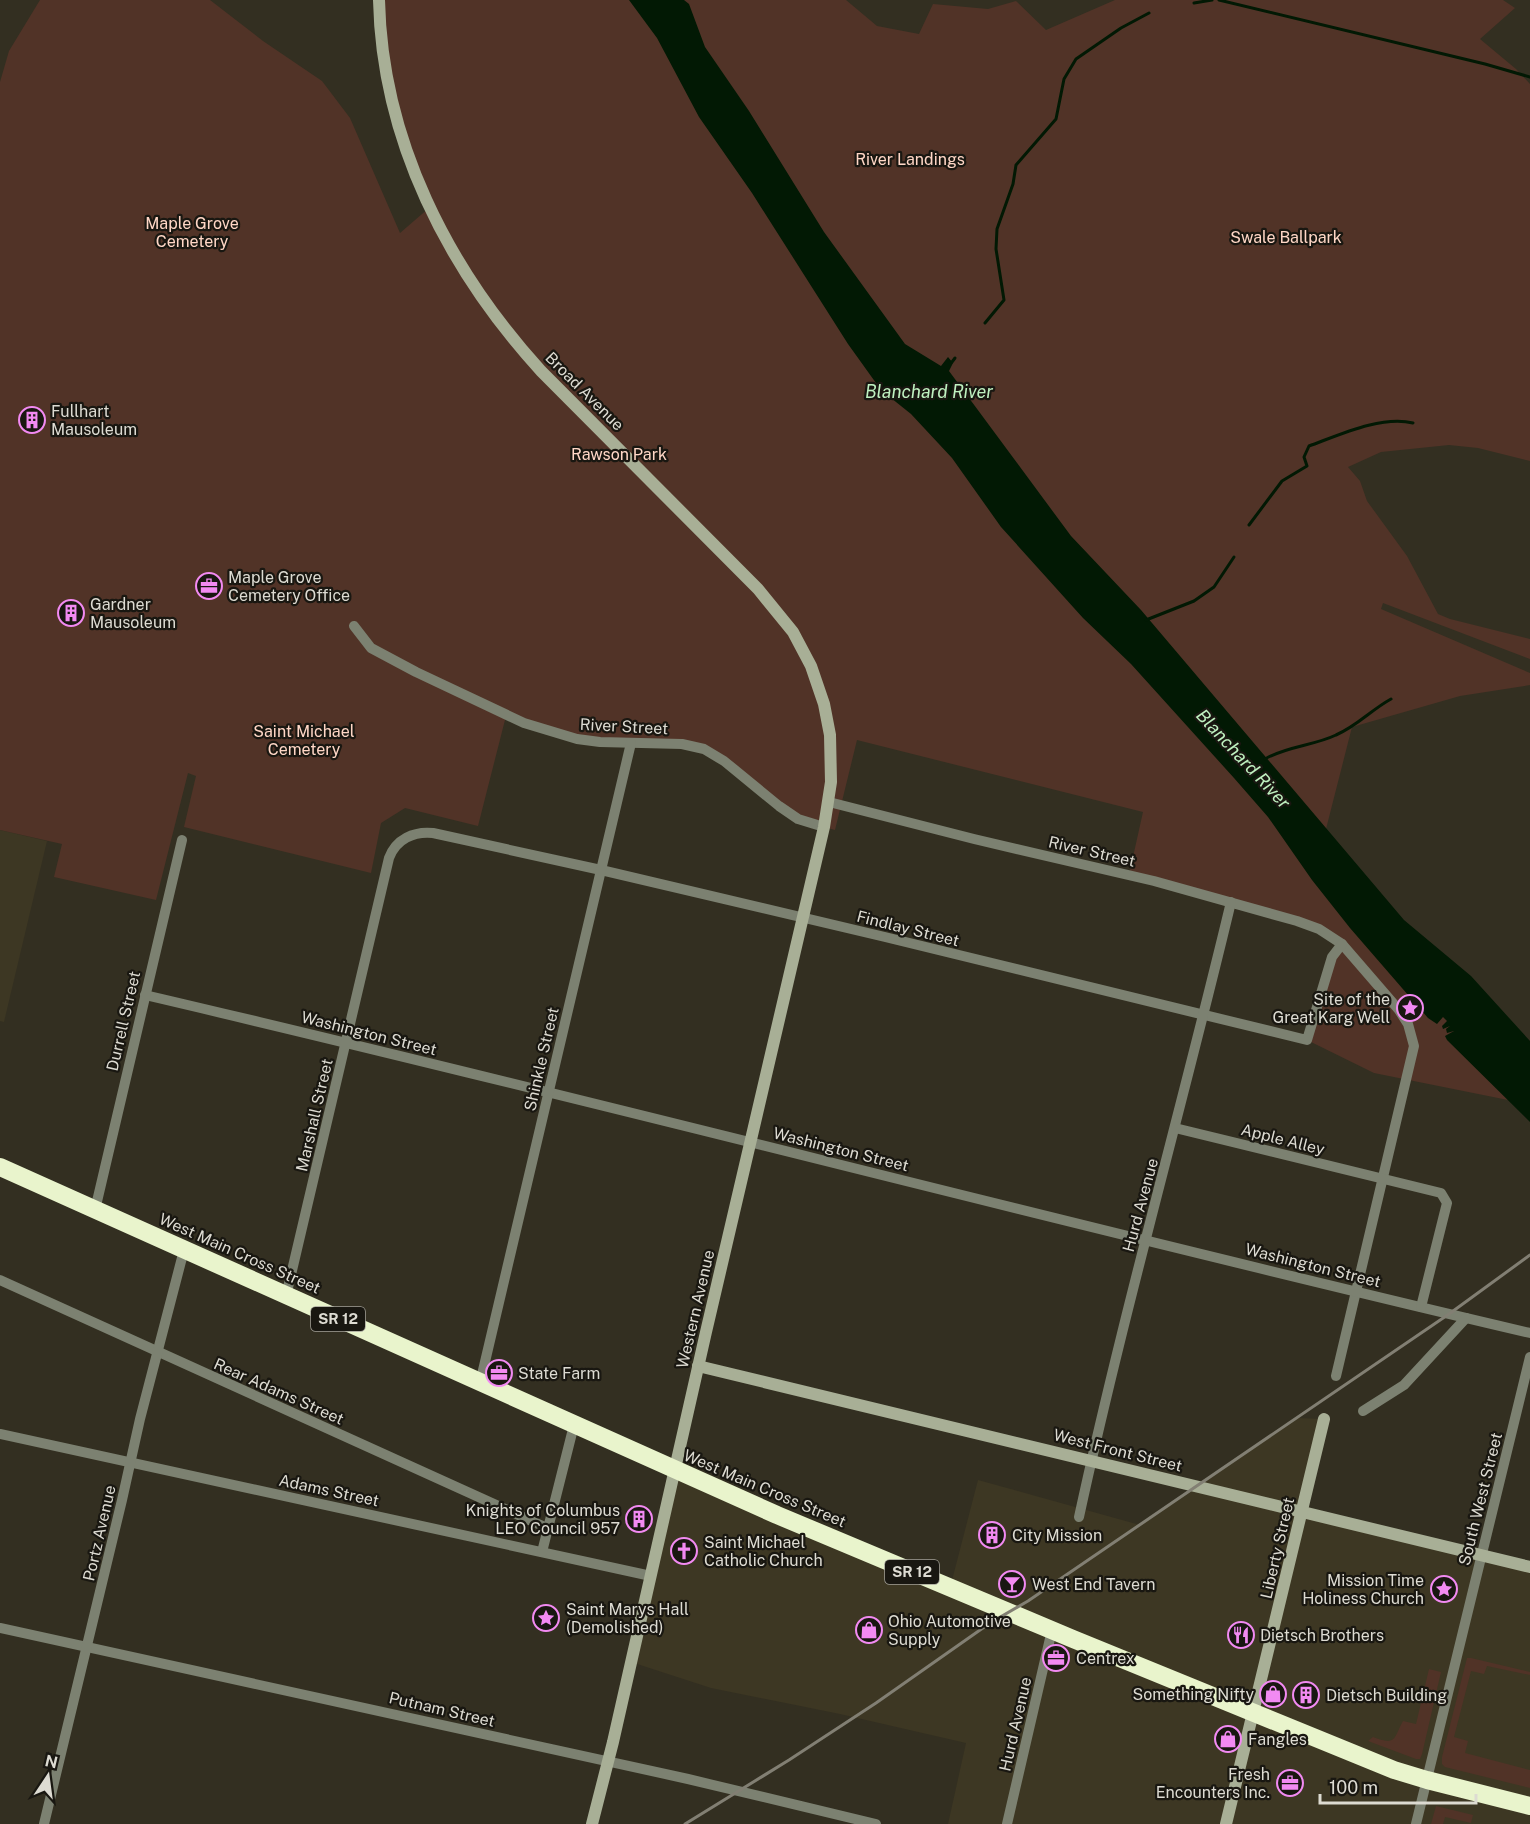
<svg xmlns="http://www.w3.org/2000/svg" width="1530" height="1824" font-family="'Public Sans',sans-serif">
  <style>
    .built { fill: #3d3723 }
    .green { fill: #513327 }
    .water { fill: #021904 }
    .lines { fill: none; stroke-linecap: round; stroke-linejoin: round }
    .stream { stroke: #021904; stroke-width: 3 }
    .street { stroke: #7c8171; stroke-width: 10 }
    .secondary { stroke: #a8af96; stroke-width: 12 }
    .highway { stroke: #e9f4cc; stroke-width: 18 }
    .rail { stroke: #827f73; stroke-width: 3 }
    .labels { text-anchor: middle; stroke-width: 4.5; stroke-linejoin: round; paint-order: stroke }
    .shield { fill: #191711; stroke: #a2a098; stroke-width: 1.5 }
    .shield-label { font-size: 15px; font-weight: bold; fill: #dddbd2 }
    .park-label { font-size: 16px; fill: #ffd7c6; stroke: #191711 }
    .street-label { font-size: 16px; fill: #dddbd2; stroke: #191711 }
    .poi-label { font-size: 16px; fill: #dddbd2; stroke: #191711; text-anchor: start }
    .water-label { font-size: 18px; font-style: italic; fill: #bff1c0; stroke: #191711 }
  </style>
  <rect width="100%" height="100%" fill="#332f21"/>
  <!-- built -->
  <g class="built">
    <polygon points="0,830 47,841 4,1022 0,1021"/>
    <polygon points="1296,1418 1324,1419 1303,1512 1530,1567 1530,1824 948,1824 966,1743 840,1714 711,1688 631,1662 675,1471 950,1588 978,1480 1140,1525"/>
  </g>
  <!-- green -->
  <g class="green">
    <polygon points="40,0 210,0 263,41 322,81 350,118 400,233 429,208 392,98 379,0 846,0 877,26 919,34 933,4 988,9 1016,1 1046,30 1115,0 1503,0 1515,8 1480,39 1516,69 1530,84 1530,461 1478,448 1449,445 1381,452 1348,467 1360,481 1367,501 1407,556 1438,614 1450,619 1530,639 1530,659 1383,603 1381,609 1530,673 1530,685 1460,696 1352,727 1326,829 1318,839 1508,1100 1374,1073 1307,1040 1337,940 1319,929 1129,875 1143,812 857,740 835,830 805,822 705,749 600,742 506,716 478,826 405,808 381,823 371,873 184,827 196,776 188,773 156,900 54,877 62,844 0,830 0,82 9,51"/>
    <polygon points="1467,1658 1471,1658 1530,1672 1530,1675 1487,1666 1484,1674 1471,1671 1454,1737 1468,1741 1465,1753 1530,1770 1530,1788 1445,1767 1442,1764 1442,1757"/>
    <path d="M1429,1669L1441,1672L1422,1754L1420,1759H1416L1368,1741L1373,1737C1397,1746 1393,1739 1403,1721L1416,1724Z"/>
    <polygon points="1436,1806 1473,1815 1471,1823 1445,1817 1443,1824 1431,1824"/>
  </g>
  <!-- water -->
  <polygon class="water" points="629,0 684,0 689,4 705,47 749,111 824,232 905,344 941,366 948,357 953,363 949,371 1071,536 1141,610 1404,920 1471,976 1530,1041 1530,1122 1447,1040 1445,1036 1454,1031 1447,1033 1446,1029 1450,1026 1443,1029 1442,1026 1447,1021 1443,1017 1437,1024 1428,1018 1350,928 1312,880 1268,817 1234,778 1131,664 1083,618 1001,527 952,458 911,414 881,390 848,344 752,193 699,117 657,38"/>
  <g class="lines">
    <!-- stream -->
    <g class="stream">
      <polyline points="1219,0 1485,64 1530,77"/>
      <polyline points="1194,3 1212,0"/>
      <polyline points="985,323 1004,300 996,249 997,229 1013,184 1016,165 1056,119 1064,79 1076,59 1121,28 1149,13"/>
      <polyline points="952,362 955,358"/>
      <path d="M1249,525L1282,481L1307,466L1304,457L1309,446C1339,435 1382,415 1413,423"/>
      <polyline points="1146,620 1194,601 1214,587 1234,557"/>
      <path d="M1265,759C1287,746 1313,746 1336,735C1357,726 1371,710 1391,699"/>
    </g>
    <!-- street -->
    <g class="street">
      <polyline points="354,626 371,648 416,672 524,723 577,739 600,742 682,744 704,749 724,761 779,806 798,819 824,827"/>
      <polyline points="829,802 974,839 1154,881 1297,921 1319,929 1342,944 1399,1010 1408,1024 1414,1046 1336,1376"/>
      <path d="M145,995C608,1103 1067,1225 1530,1333"/>
      <polyline points="1175,1128 1441,1193 1447,1203 1421,1307"/>
      <polyline points="95,1210 182,840"/>
      <polyline points="0,1280 547,1528"/>
      <path d="M286,1296L389,858C396,839 414,831 433,833L601,870L885,937L1307,1040L1332,957L1342,944"/>
      <polyline points="480,1383 631,743"/>
      <polyline points="1363,1411 1404,1385 1466,1318"/>
      <polyline points="0,1434 651,1576"/>
      <path d="M1079,1517C1124,1310 1182,1107 1231,902"/>
      <polyline points="542,1552 574,1425"/>
      <polyline points="0,1628 688,1779 876,1824"/>
      <polyline points="44,1824 122,1500 140,1419 184,1250"/>
      <polyline points="1007,1824 1052,1630"/>
      <polyline points="1416,1824 1530,1357"/>
    </g>
    <!-- secondary -->
    <g class="secondary">
      <path d="M379,0C382,140 448,269 541,371L758,589L793,632L811,666L824,704L830,735L831,782L824,827L706,1332L613,1742L592,1824"/>
      <polyline points="698,1366 1530,1567"/>
      <polyline points="1226,1824 1324,1419"/>
    </g>
    <!-- highway -->
    <polyline class="highway" points="0,1167 777,1515 1073,1639 1394,1770 1427,1780 1530,1806"/>
    <!-- rail -->
    <polyline class="rail" points="685,1824 789,1760 876,1703 990,1623 1028,1601 1449,1314 1530,1255"/>
  </g>
  <!-- icons -->
  <defs>
    <symbol id="building-ring" viewBox="-11 -11 22 22"><circle r="9.5" fill="#191711" stroke="#f28af2" stroke-width="1.5"/><path d="M-4-6H4V6H1V3H-1V6H-4ZM-2.5-4.3h1.7v1.8h-1.7ZM.8-4.3h1.7v1.8H.8ZM-2.5-1h1.7V.8h-1.7ZM.8-1h1.7V.8H.8Z" fill="#f28af2"/></symbol>
    <symbol id="office-ring" viewBox="-11 -11 22 22"><circle r="9.5" fill="#191711" stroke="#f28af2" stroke-width="1.5"/><path d="M-6-3h4V-5.5h4V-3h4V5H-6ZM-1-4.5V-3h2v-1.5ZM-6 0V1H6V0Z" fill="#f28af2"/></symbol>
    <symbol id="sight-ring" viewBox="-11 -11 22 22"><circle r="9.5" fill="#191711" stroke="#f28af2" stroke-width="1.5"/><path d="M0-6L1.8-2.2L6-1.7L2.9 1.2L3.7 5.4L0 3.3L-3.7 5.4L-2.9 1.2L-6-1.7L-1.8-2.2Z" fill="#f28af2"/></symbol>
    <symbol id="church-ring" viewBox="-11 -11 22 22"><circle r="9.5" fill="#191711" stroke="#f28af2" stroke-width="1.5"/><path d="M-1.2-6h2.4v3.5h3.3v2.4h-3.3V6h-2.4V-.1h-3.3v-2.4h3.3Z" fill="#f28af2"/></symbol>
    <symbol id="bar-ring" viewBox="-11 -11 22 22"><circle r="9.5" fill="#191711" stroke="#f28af2" stroke-width="1.5"/><path d="M-6-5H6L.8 .8V4.5H3.5V6h-7V4.5H-.8V.8Z" fill="#f28af2"/></symbol>
    <symbol id="shop-ring" viewBox="-11 -11 22 22"><circle r="9.5" fill="#191711" stroke="#f28af2" stroke-width="1.5"/><path d="M-5-2.5h2.3a2.7 3.5 0 0 1 5.4 0H5L5.5 6h-11ZM-1.5-2.5h3a1.5 2.3 0 0 0-3 0Z" fill="#f28af2"/></symbol>
    <symbol id="restaurant-ring" viewBox="-11 -11 22 22"><circle r="9.5" fill="#191711" stroke="#f28af2" stroke-width="1.5"/><path d="M-5-6h1v4h1v-4h1v4h1v-4h1v5L-1.5 .5V6h-2V.5L-5-1ZM5-6V6H3V1.5H1.5Q1.5-4 5-6Z" fill="#f28af2"/></symbol>
  </defs>
  <g fill-rule="evenodd">
    <use href="#building-ring" x="17" y="405" width="30" height="30"/>
    <use href="#office-ring" x="194" y="571" width="30" height="30"/>
    <use href="#building-ring" x="56" y="598" width="30" height="30"/>
    <use href="#sight-ring" x="1395" y="993" width="30" height="30"/>
    <use href="#office-ring" x="484" y="1358" width="30" height="30"/>
    <use href="#building-ring" x="624" y="1504" width="30" height="30"/>
    <use href="#building-ring" x="977" y="1520" width="30" height="30"/>
    <use href="#church-ring" x="669" y="1536" width="30" height="30"/>
    <use href="#bar-ring" x="997" y="1569" width="30" height="30"/>
    <use href="#sight-ring" x="1429" y="1574" width="30" height="30"/>
    <use href="#sight-ring" x="531" y="1603" width="30" height="30"/>
    <use href="#shop-ring" x="854" y="1615" width="30" height="30"/>
    <use href="#restaurant-ring" x="1226" y="1620" width="30" height="30"/>
    <use href="#office-ring" x="1041" y="1643" width="30" height="30"/>
    <use href="#shop-ring" x="1258" y="1679" width="30" height="30"/>
    <use href="#building-ring" x="1291" y="1680" width="30" height="30"/>
    <use href="#shop-ring" x="1213" y="1724" width="30" height="30"/>
    <use href="#office-ring" x="1275" y="1768" width="30" height="30"/>
  </g>
  <g class="labels">
    <!-- shield labels -->
    <g class="shield">
      <rect x="311" y="1307" width="54" height="24" rx="4.5"/>
      <rect x="885" y="1560" width="54" height="24" rx="4.5"/>
    </g>
    <g class="shield-label">
      <text x="338" y="1324">SR 12</text>
      <text x="912" y="1577">SR 12</text>
    </g>
    <!-- park labels -->
    <g class="park-label">
      <text x="910" y="165">River Landings</text>
      <text x="192" y="229">Maple Grove<tspan x="192" dy="18">Cemetery</tspan></text>
      <text x="1286" y="243">Swale Ballpark</text>
      <text x="619" y="460">Rawson Park</text>
      <text x="304" y="737">Saint Michael<tspan x="304" dy="18">Cemetery</tspan></text>
    </g>
    <!-- street labels -->
    <g class="street-label">
      <text transform="translate(585 391) rotate(45)" y="6">Broad Avenue</text>
      <text transform="translate(624 726) rotate(3)" y="6">River Street</text>
      <text transform="translate(1092 851) rotate(13)" y="6">River Street</text>
      <text transform="translate(908 928) rotate(14)" y="6">Findlay Street</text>
      <text transform="translate(123 1021) rotate(-77)" y="6">Durrell Street</text>
      <text transform="translate(369 1033) rotate(14)" y="6">Washington Street</text>
      <text transform="translate(541 1059) rotate(-77)" y="6">Shinkle Street</text>
      <text transform="translate(314 1115) rotate(-77)" y="6">Marshall Street</text>
      <text transform="translate(1283 1139) rotate(14)" y="6">Apple Alley</text>
      <text transform="translate(841 1149) rotate(14)" y="6">Washington Street</text>
      <text transform="translate(1140 1205) rotate(-75)" y="6">Hurd Avenue</text>
      <text transform="translate(240 1253) rotate(24)" y="6">West Main Cross Street</text>
      <text transform="translate(1313 1265) rotate(14)" y="6">Washington Street</text>
      <text transform="translate(695 1309) rotate(-77)" y="6">Western Avenue</text>
      <text transform="translate(279 1391) rotate(24)" y="6">Rear Adams Street</text>
      <text transform="translate(1118 1450) rotate(14)" y="6">West Front Street</text>
      <text transform="translate(765 1488) rotate(23)" y="6">West Main Cross Street</text>
      <text transform="translate(329 1490) rotate(12)" y="6">Adams Street</text>
      <text transform="translate(1480 1499) rotate(-76)" y="6">South West Street</text>
      <text transform="translate(99 1533) rotate(-77)" y="6">Portz Avenue</text>
      <text transform="translate(1277 1548) rotate(-77)" y="6">Liberty Street</text>
      <text transform="translate(442 1709) rotate(13)" y="6">Putnam Street</text>
      <text transform="translate(1015 1724) rotate(-77)" y="6">Hurd Avenue</text>
    </g>
    <!-- poi labels -->
    <g class="poi-label">
      <text x="51" y="417">Fullhart<tspan x="51" dy="18">Mausoleum</tspan></text>
      <text x="228" y="583">Maple Grove<tspan x="228" dy="18">Cemetery Office</tspan></text>
      <text x="90" y="610">Gardner<tspan x="90" dy="18">Mausoleum</tspan></text>
      <text x="1390" y="1005" text-anchor="end">Site of the<tspan x="1390" dy="18">Great Karg Well</tspan></text>
      <text x="518" y="1379">State Farm</text>
      <text x="620" y="1516" text-anchor="end">Knights of Columbus<tspan x="620" dy="18">LEO Council 957</tspan></text>
      <text x="1012" y="1541">City Mission</text>
      <text x="704" y="1548">Saint Michael<tspan x="704" dy="18">Catholic Church</tspan></text>
      <text x="1424" y="1586" text-anchor="end">Mission Time<tspan x="1424" dy="18">Holiness Church</tspan></text>
      <text x="1032" y="1590">West End Tavern</text>
      <text x="566" y="1615">Saint Marys Hall<tspan x="566" dy="18">(Demolished)</tspan></text>
      <text x="888" y="1627">Ohio Automotive<tspan x="888" dy="18">Supply</tspan></text>
      <text x="1260" y="1641">Dietsch Brothers</text>
      <text x="1076" y="1664">Centrex</text>
      <text x="1254" y="1700" text-anchor="end">Something Nifty</text>
      <text x="1326" y="1701">Dietsch Building</text>
      <text x="1248" y="1745">Fangles</text>
      <text x="1270" y="1780" text-anchor="end">Fresh<tspan x="1270" dy="18">Encounters Inc.</tspan></text>
    </g>
    <!-- water labels -->
    <g class="water-label">
      <text x="929" y="398">Blanchard River</text>
      <text transform="translate(1243 759) rotate(47)" y="6">Blanchard River</text>
    </g>
  </g>
  <!-- north arrow -->
  <g transform="translate(48 1776) rotate(13)" stroke="#191711" stroke-width="4.5" paint-order="stroke">
  <path d="M0-4.5L10 22L0 15L-10 22Z" fill="#dddbd2"/>
  <text y="-9" font-size="16" font-weight="bold" text-anchor="middle" fill="#dddbd2">N</text>
  </g>
  <!-- scale -->
  <path d="M1320 1794v9h156v-9" fill="none" stroke="#dddbd2" stroke-width="3"/>
  <text x="1329" y="1794" font-size="18" fill="#dddbd2" stroke="#191711" stroke-width="4.5" paint-order="stroke">100 m</text>
</svg>
